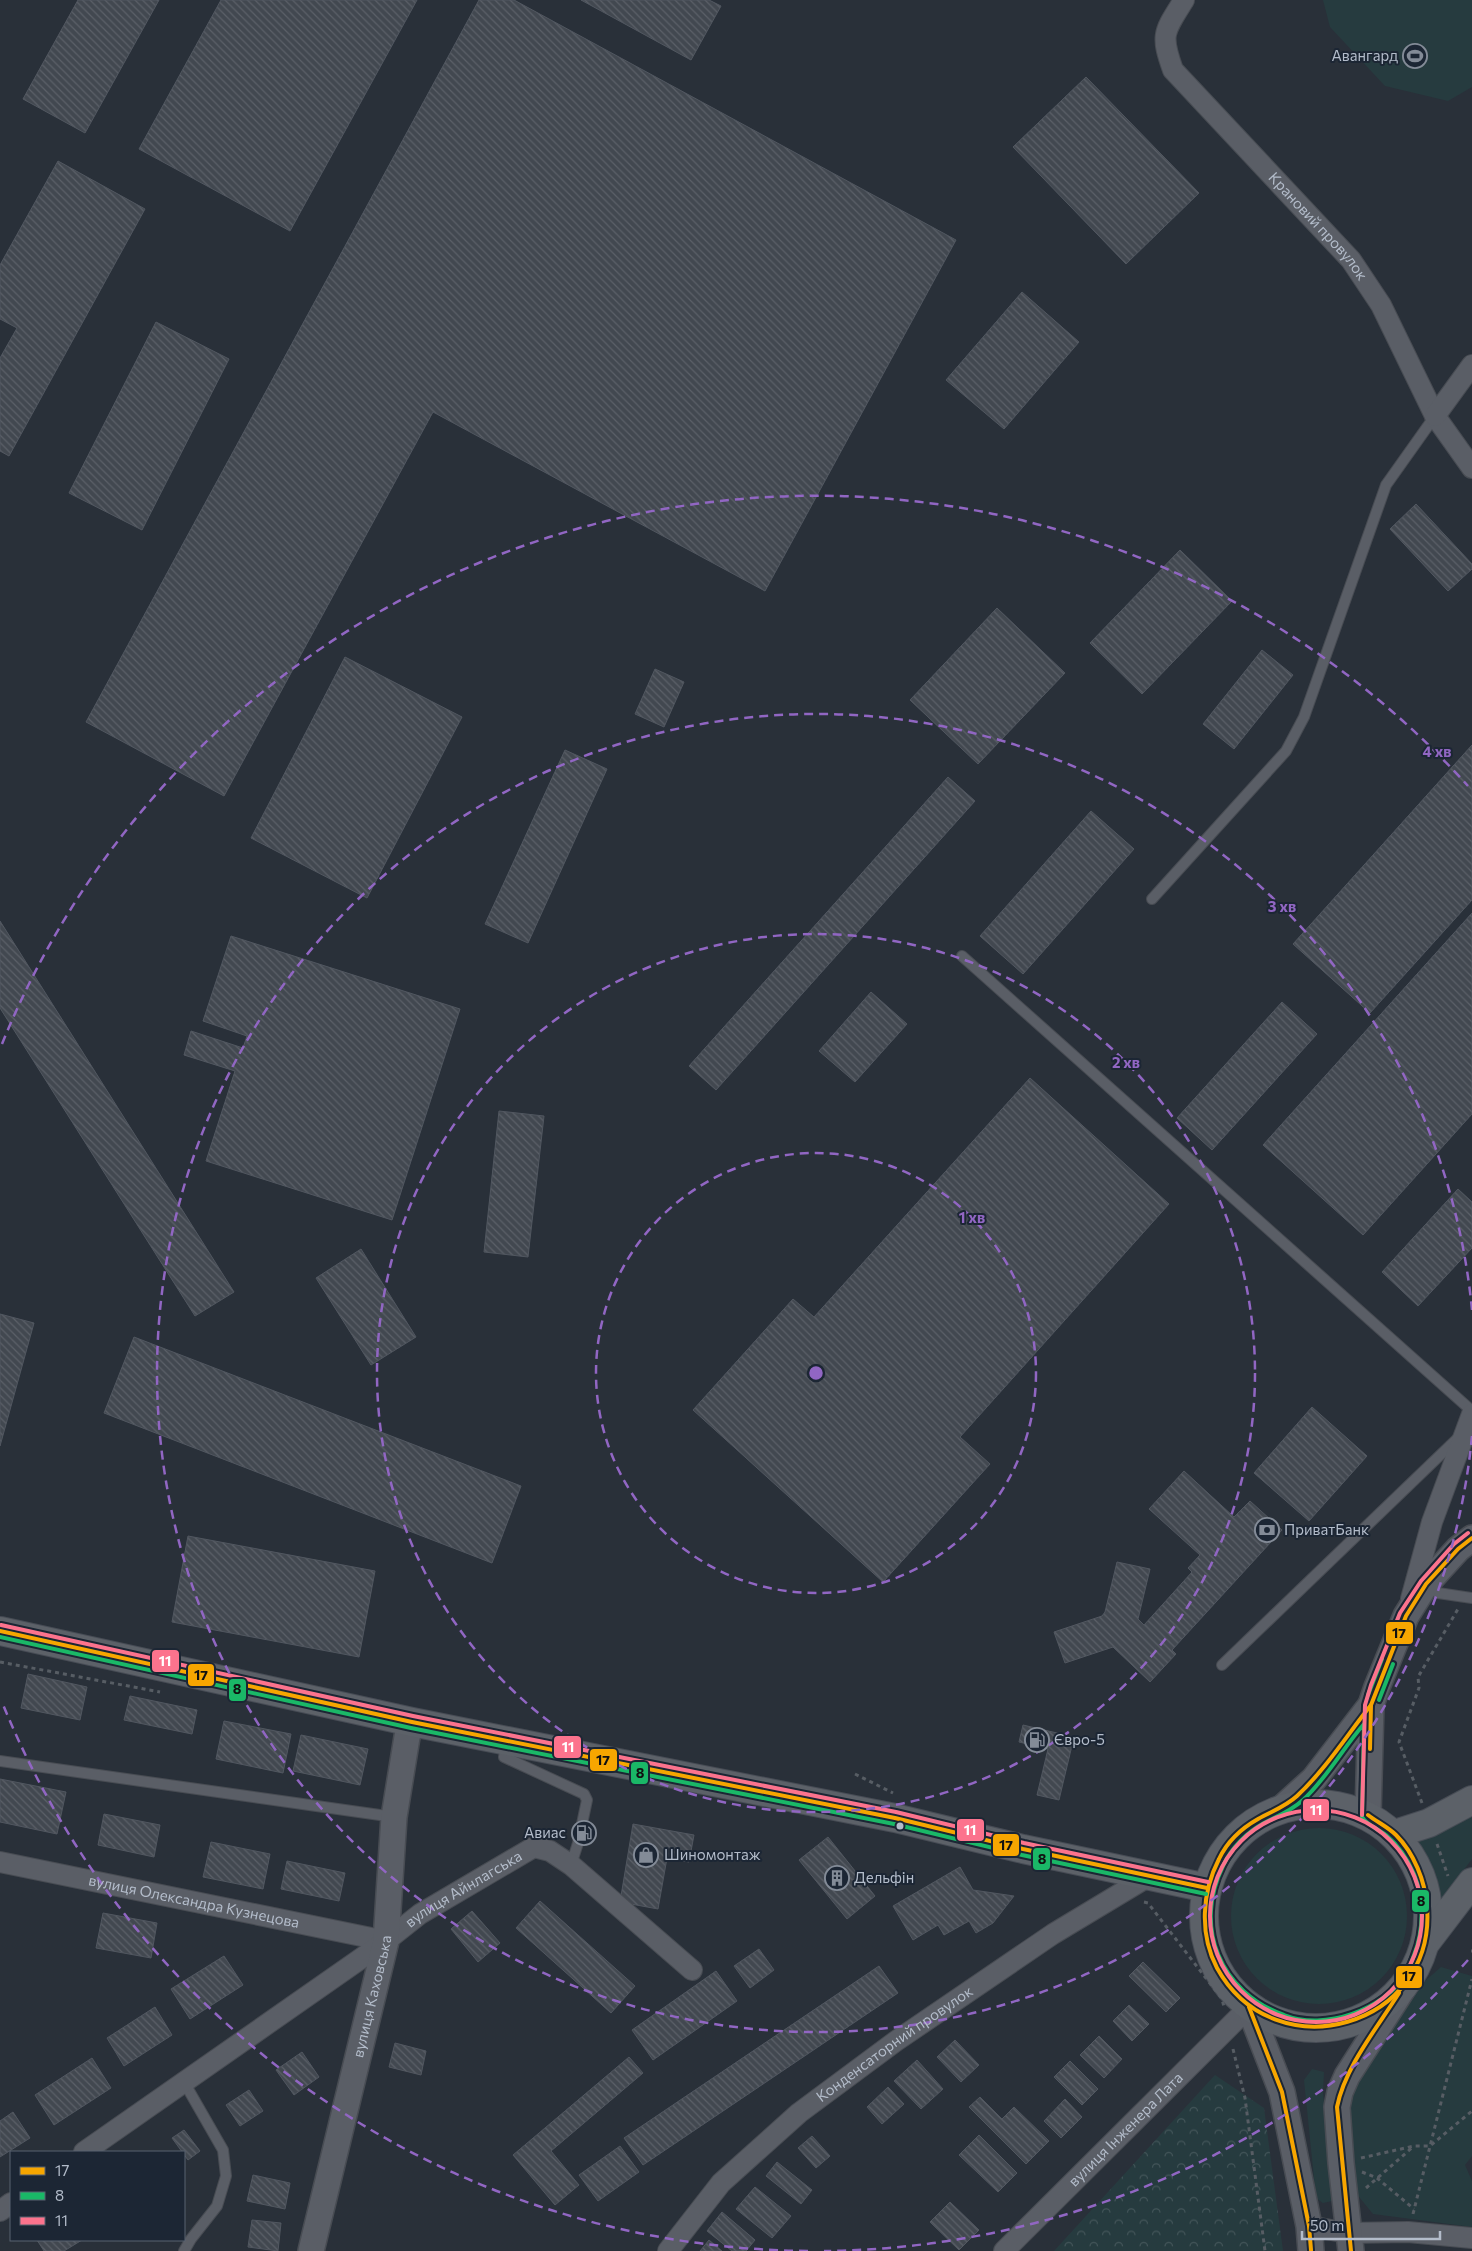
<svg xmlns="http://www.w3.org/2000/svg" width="1472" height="2251" font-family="Commissioner,sans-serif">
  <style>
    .green { fill: #263b3f }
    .forest { fill: url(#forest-crowns) }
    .building { fill: url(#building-back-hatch); stroke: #515760 }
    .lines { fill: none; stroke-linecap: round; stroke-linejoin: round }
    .service-casing { stroke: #484c53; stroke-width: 12 }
    .minor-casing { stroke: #484c53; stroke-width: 22 }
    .tertiary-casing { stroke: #484c53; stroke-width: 28 }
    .primary-casing { stroke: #474c55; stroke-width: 30 }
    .path { stroke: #575d64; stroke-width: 3; stroke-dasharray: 4 4; stroke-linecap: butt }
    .service { stroke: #5a5e66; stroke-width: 10 }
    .minor { stroke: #5a5e66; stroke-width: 20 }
    .tertiary { stroke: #5a5e66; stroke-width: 25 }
    .primary { stroke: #5c6168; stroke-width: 28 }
    .bus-1-casing { stroke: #1c2634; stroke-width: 8 }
    .bus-2-casing { stroke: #1c2634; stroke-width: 8 }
    .bus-3-casing { stroke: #1c2634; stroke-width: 8 }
    .bus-1 { stroke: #f7a600; stroke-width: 4 }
    .bus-2 { stroke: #1ab867; stroke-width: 4 }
    .bus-3 { stroke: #fc738d; stroke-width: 4 }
    .ring { fill: none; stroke: #9166c3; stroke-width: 2.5; stroke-dasharray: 9 6 }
    .bus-dot { fill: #b3bcca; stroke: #1c2634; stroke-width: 2 }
    .labels { text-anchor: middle; stroke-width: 4; stroke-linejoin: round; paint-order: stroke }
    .poi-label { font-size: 15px; fill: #b3bcca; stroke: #1c2634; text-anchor: start }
    .street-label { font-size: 15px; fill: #b3bcca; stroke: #1c2634 }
    .centre { fill: #9166c3; stroke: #1c2634; stroke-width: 2.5 }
    .ring-label { font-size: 15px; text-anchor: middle; font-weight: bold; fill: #9166c3; stroke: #1c2634; stroke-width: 4; stroke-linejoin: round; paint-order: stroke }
    .line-badge { stroke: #1c2634; stroke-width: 2 }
    .badge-label { font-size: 14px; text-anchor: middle; font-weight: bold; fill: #fff }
    .pale-badge-label { font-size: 14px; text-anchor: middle; font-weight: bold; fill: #111 }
  </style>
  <defs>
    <pattern id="forest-crowns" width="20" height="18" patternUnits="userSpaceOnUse" patternTransform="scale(1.25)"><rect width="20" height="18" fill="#263b3f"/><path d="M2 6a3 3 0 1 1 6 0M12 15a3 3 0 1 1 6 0" fill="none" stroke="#435559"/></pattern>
    <pattern id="building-back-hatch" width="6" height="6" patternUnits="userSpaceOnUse" patternTransform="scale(1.25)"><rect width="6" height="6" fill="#424850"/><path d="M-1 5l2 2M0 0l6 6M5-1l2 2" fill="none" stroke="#5b6068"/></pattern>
  </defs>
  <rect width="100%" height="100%" fill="#293039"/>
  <!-- green -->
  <g class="green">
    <polygon points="1323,0 1472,0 1472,87 1448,101 1385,86 1330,27"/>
    <polygon points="1472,1814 1472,1859 1441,1900 1431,1872 1415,1837"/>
    <circle cx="1319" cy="1916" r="88"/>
    <polygon points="1441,1967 1472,1976 1472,2156 1465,2165 1472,2181 1472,2227 1373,2214 1355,2192 1349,2103 1357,2083 1424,1982"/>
    <polygon points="1312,2069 1324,2072 1323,2094 1336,2196 1332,2201 1323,2203 1316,2198 1304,2080"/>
  </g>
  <!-- forest -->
  <polygon class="forest" points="1215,2075 1264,2108 1283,2251 1054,2251"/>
  <!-- building -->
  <g class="building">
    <polygon points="78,0 159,0 85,133 23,99"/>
    <polygon points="221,0 417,0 290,231 139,149"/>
    <polygon points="479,0 514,0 956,240 765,591 433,412 224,796 86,722"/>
    <polygon points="581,0 709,0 721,6 691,60"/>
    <polygon points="1086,77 1199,193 1126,264 1013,147"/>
    <polygon points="58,161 145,209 9,456 0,451 0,358 17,328 0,319 0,265"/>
    <polygon points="1022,292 1079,342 1004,429 946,380"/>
    <polygon points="156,322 229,359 142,530 69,493"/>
    <polygon points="1416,504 1472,564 1472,569 1448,591 1390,529"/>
    <polygon points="1180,550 1232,601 1142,694 1090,643"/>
    <polygon points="997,608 1065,673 978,764 910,700"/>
    <polygon points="1262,650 1293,675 1234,749 1203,724"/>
    <polygon points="345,657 462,717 367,898 251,838"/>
    <polygon points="655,669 684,682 664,727 635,714"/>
    <polygon points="1472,745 1472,900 1370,1013 1293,944"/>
    <polygon points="565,750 607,769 528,943 485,924"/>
    <polygon points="948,777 975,801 716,1090 689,1066"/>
    <polygon points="1091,811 1134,849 1023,974 980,936"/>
    <polygon points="1472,913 1472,1114 1363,1235 1263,1145"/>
    <polygon points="0,921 234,1292 195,1316 0,1008"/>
    <polygon points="231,936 460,1009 392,1220 206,1161 235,1071 184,1055 191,1031 243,1048 247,1036 203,1021"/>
    <polygon points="871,992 907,1024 855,1082 819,1051"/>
    <polygon points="1282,1002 1317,1034 1212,1150 1177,1118"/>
    <polygon points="1030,1078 1169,1204 960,1437 990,1464 883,1582 693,1410 793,1299 814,1317"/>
    <polygon points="499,1111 544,1116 528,1257 484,1252"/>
    <polygon points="1458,1189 1472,1202 1472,1248 1418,1306 1382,1272"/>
    <polygon points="361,1249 416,1337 371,1365 316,1278"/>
    <polygon points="0,1314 34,1323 0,1446"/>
    <polygon points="134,1337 521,1486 492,1563 104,1413"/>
    <polygon points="1312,1407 1367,1456 1309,1521 1254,1473"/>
    <polygon points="1184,1471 1234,1517 1250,1501 1282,1530 1172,1650 1176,1654 1150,1682 1113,1647 1065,1663 1054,1632 1102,1616 1105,1612 1117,1562 1150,1569 1138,1619 1144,1625 1192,1572 1188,1568 1200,1555 1149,1509"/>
    <polygon points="188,1536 375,1571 359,1657 172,1622"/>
    <polygon points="28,1674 87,1687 80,1720 21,1708"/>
    <polygon points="130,1696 197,1710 192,1734 124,1720"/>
    <polygon points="224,1721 291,1734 283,1773 216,1759"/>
    <polygon points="1023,1725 1074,1737 1059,1800 1037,1795 1048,1749 1019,1742"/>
    <polygon points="301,1735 368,1749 360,1785 293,1771"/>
    <polygon points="0,1779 66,1792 57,1834 0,1822"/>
    <polygon points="104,1814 160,1825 154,1857 98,1845"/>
    <polygon points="633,1824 694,1835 689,1862 667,1858 658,1909 620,1902"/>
    <polygon points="828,1837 875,1896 847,1919 799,1860"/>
    <polygon points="211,1842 270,1854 263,1889 203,1877"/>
    <polygon points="287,1861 345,1873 339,1901 281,1889"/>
    <polygon points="960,1867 973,1890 1014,1896 993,1923 976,1933 969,1921 944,1935 938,1925 913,1940 893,1906"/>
    <polygon points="540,1901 635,1986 611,2013 516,1928"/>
    <polygon points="472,1911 500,1943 478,1962 451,1929"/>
    <polygon points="103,1913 157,1923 151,1958 96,1948"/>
    <polygon points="759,1949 774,1970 750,1988 734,1966"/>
    <polygon points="224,1956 243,1985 190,2019 171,1989"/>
    <polygon points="1143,1962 1180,1998 1166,2012 1129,1976"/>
    <polygon points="879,1966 898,1993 643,2165 624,2138"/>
    <polygon points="716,1971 737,2001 653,2060 632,2030"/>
    <polygon points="1129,2005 1149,2024 1132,2041 1113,2021"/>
    <polygon points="155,2007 172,2035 124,2066 107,2038"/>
    <polygon points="1099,2036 1122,2059 1104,2078 1080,2055"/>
    <polygon points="955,2040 979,2065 961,2082 937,2057"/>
    <polygon points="395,2043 426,2051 421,2075 389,2067"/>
    <polygon points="302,2052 319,2077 294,2095 276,2070"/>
    <polygon points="629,2057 643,2073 551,2151 579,2185 555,2205 513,2155"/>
    <polygon points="92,2058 111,2088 54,2125 35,2095"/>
    <polygon points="917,2060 943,2089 921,2109 894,2081"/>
    <polygon points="1070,2061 1098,2089 1082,2105 1054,2077"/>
    <polygon points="888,2087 904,2104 882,2124 867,2107"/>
    <polygon points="249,2090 263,2111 240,2126 226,2105"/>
    <polygon points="980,2097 1002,2119 1014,2107 1049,2141 1026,2164 969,2107"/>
    <polygon points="1065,2099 1082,2117 1061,2138 1044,2121"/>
    <polygon points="13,2112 30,2138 0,2157 0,2121"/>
    <polygon points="184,2130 200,2151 188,2160 172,2138"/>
    <polygon points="979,2135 1017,2173 998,2192 959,2155"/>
    <polygon points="812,2136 830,2156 816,2168 798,2148"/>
    <polygon points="620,2146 639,2172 598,2201 579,2175"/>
    <polygon points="777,2162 812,2190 801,2204 766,2176"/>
    <polygon points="253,2175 290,2183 285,2209 247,2201"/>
    <polygon points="755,2187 791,2216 772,2238 736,2209"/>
    <polygon points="950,2202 979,2230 959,2250 930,2222"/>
    <polygon points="722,2212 755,2240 746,2251 732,2251 707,2231"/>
    <polygon points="252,2220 281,2223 278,2251 248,2247"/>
    <polygon points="37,2240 82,2240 64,2251 44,2251"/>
    <polygon points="709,2240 722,2251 700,2251"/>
  </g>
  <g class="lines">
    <defs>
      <g id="service">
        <polyline points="1152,899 1286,751 1304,717 1386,485 1435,416"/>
        <polyline points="962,956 1472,1411"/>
        <polyline points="1426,1584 1438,1593 1472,1598"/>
        <polyline points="1222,1665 1459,1437"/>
        <polyline points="506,1742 504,1757 584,1794 587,1800 578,1843 571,1865"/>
        <polyline points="0,1761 394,1817"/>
        <polyline points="184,2082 223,2150 226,2176 217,2206 191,2239 184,2251"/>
      </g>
      <g id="minor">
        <path id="s1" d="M1184,0C1164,32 1160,34 1173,70L1351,260L1381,305L1435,416L1472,468"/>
        <polyline points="1435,416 1472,365"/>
        <polyline points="1411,1599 1432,1522 1472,1414"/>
        <path id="s2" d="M0,1862L386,1941"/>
        <path id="s3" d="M84,2152L386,1941L420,1914L534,1847L550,1851L571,1865L692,1970"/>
        <polyline points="0,2211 11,2203"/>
        <polyline points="1309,2226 1348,2233 1408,2232 1472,2238"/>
        <path id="s4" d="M668,2251L721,2183L799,2113L896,2041L1053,1934L1151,1875"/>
        <path id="s5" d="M1004,2251L1249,2007"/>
      </g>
      <g id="tertiary">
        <polyline points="1282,1808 1314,1779 1371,1705"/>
        <polyline points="1368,1815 1371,1705 1377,1687 1406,1616 1426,1584 1458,1549 1472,1538"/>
        <polyline points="1249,2007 1282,2092 1309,2226 1311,2251"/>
        <path id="s6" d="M311,2251L386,1941L394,1817L407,1737L412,1722"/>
        <polyline points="1351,2251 1341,2163 1337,2107 1340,2092 1347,2076 1404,1987"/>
      </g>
      <g id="primary">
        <polyline points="0,1631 412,1722 895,1818 1023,1849 1207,1888"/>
        <circle cx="1316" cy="1916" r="112"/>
        <polyline points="1395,1834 1429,1823 1472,1800"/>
        <polyline points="1427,1941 1472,1882"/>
      </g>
    </defs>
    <!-- service casing -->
    <use href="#service" class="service-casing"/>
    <!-- minor casing -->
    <use href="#minor" class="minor-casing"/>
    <!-- tertiary casing -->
    <use href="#tertiary" class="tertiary-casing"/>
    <!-- primary casing -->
    <use href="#primary" class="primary-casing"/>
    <!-- path -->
    <g class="path">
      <polyline points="0,1662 160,1692"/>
      <polyline points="855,1774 893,1793"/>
      <polyline points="1422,1803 1399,1742 1419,1688 1418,1677 1458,1609"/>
      <polyline points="1437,1844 1448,1876"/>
      <polyline points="1144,1902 1148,1903 1222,1999 1224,2007"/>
      <polyline points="1471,1951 1472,1951"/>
      <polyline points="1233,2049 1245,2098 1265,2251"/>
      <polyline points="1361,2158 1414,2146 1430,2146 1472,2111"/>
      <polyline points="1362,2172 1377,2178 1414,2209"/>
      <polyline points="1366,2188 1414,2146"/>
      <polyline points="1413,2214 1472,1979"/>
    </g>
    <!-- service -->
    <use href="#service" class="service"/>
    <!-- minor -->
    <use href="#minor" class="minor"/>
    <!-- tertiary -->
    <use href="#tertiary" class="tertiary"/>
    <!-- primary -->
    <use href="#primary" class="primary"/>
    <defs>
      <g id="bus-1">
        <polyline points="0,1631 412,1722 895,1818 1023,1849 1207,1888"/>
        <polyline points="1370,1749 1371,1705 1406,1616 1426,1584 1458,1549 1472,1538"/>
        <path d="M1368,1815C1377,1822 1388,1827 1396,1835C1414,1853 1425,1881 1427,1906C1437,2027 1275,2073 1217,1968C1199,1934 1202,1892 1219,1859C1227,1842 1242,1828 1258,1819C1272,1811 1285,1807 1297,1796C1326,1769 1347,1735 1371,1705"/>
        <polyline points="1249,2007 1282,2092 1309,2226 1311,2250"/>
        <path d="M1351,2251L1337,2107C1345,2067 1377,2028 1399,1993"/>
      </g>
      <g id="bus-2">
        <polyline points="0,1637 411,1728 894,1824 1022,1855 1206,1894"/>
        <polyline points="1368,1695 1382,1659"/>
        <polyline points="1379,1700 1393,1664"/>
        <path d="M1364,1724L1362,1817C1367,1825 1378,1829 1386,1835C1398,1845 1408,1860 1414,1874C1424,1899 1424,1930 1414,1955C1412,1961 1410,1967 1407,1973C1384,2010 1325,2031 1284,2015C1220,1992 1193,1927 1223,1866C1231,1848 1247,1832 1264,1823C1278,1816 1291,1811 1303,1800C1327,1778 1343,1748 1364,1724Z"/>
      </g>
      <g id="bus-3">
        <polyline points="1,1625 413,1716 896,1812 1024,1843 1208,1882"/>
        <circle cx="1316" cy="1916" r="106"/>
        <polyline points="1362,1815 1365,1705 1371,1685 1400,1613 1421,1581 1454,1544 1468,1533"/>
      </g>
    </defs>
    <!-- bus-1 casing -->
    <use href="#bus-1" class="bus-1-casing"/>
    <!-- bus-2 casing -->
    <use href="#bus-2" class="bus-2-casing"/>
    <!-- bus-3 casing -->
    <use href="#bus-3" class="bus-3-casing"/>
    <!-- bus-1 -->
    <use href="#bus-1" class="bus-1"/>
    <!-- bus-2 -->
    <use href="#bus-2" class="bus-2"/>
    <!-- bus-3 -->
    <use href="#bus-3" class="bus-3"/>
  </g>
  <!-- distance rings -->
  <g class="ring">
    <circle cx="816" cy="1373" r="220"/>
    <circle cx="816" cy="1373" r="439"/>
    <path d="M1472 1436A659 659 0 1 1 1472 1310"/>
    <path d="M1468 1960A878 878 0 0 1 824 2251M808 2251A878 878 0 0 1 2 1702M2 1044A878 878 0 0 1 1468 786"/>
  </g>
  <!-- icons -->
  <defs>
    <symbol id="stadium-ring" viewBox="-11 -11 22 22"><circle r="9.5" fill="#1c2634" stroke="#838b97" stroke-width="1.5"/><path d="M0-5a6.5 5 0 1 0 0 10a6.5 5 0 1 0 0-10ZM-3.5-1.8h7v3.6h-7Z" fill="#838b97"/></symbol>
    <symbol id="bank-ring" viewBox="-11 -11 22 22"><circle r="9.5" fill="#1c2634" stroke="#838b97" stroke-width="1.5"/><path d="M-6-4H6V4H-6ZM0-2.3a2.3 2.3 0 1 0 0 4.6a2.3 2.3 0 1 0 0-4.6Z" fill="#838b97"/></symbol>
    <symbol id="fuel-ring" viewBox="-11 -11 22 22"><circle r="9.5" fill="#1c2634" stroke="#838b97" stroke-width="1.5"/><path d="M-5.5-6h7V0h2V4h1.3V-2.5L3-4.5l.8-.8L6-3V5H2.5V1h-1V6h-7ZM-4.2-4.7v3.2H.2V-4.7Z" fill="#838b97"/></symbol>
    <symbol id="shop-ring" viewBox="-11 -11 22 22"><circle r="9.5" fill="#1c2634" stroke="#838b97" stroke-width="1.5"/><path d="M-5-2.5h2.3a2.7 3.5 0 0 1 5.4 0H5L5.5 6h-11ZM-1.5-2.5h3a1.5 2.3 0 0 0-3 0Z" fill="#838b97"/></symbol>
    <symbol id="building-ring" viewBox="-11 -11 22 22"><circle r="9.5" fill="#1c2634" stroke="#838b97" stroke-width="1.5"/><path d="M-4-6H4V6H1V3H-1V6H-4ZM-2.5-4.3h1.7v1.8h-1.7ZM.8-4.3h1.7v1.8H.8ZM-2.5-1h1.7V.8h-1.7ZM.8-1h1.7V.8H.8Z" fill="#838b97"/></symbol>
  </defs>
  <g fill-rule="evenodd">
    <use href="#stadium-ring" x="1401" y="42" width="28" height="28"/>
    <use href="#bank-ring" x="1253" y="1516" width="28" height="28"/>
    <use href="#fuel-ring" x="1023" y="1726" width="28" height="28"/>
    <use href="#fuel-ring" x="570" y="1819" width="28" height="28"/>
    <use href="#shop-ring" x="632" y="1841" width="28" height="28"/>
    <use href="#building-ring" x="823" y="1864" width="28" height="28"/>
  </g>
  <!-- markers -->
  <circle class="bus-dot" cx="900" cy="1826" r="4.5"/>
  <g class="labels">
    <!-- poi labels -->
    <g class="poi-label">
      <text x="1398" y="61" text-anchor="end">Авангард</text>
      <text x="1284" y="1535">ПриватБанк</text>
      <text x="1054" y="1745">Євро-5</text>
      <text x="566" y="1838" text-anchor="end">Авиас</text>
      <text x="664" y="1860">Шиномонтаж</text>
      <text x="854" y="1883">Дельфін</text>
    </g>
    <!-- street labels -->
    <g class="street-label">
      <text dy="5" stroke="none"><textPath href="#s1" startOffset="289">Крановий провулок</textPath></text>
      <text dy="5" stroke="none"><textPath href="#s3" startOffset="462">вулиця Айнлагська</textPath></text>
      <text dy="5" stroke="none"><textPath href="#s2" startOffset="198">вулиця Олександра Кузнецова</textPath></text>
      <text dy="5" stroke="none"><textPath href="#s6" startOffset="262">вулиця Каховська</textPath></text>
      <text dy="5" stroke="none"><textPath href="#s4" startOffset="309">Конденсаторний провулок</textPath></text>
      <text dy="5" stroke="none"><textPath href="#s5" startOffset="172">вулиця Інженера Лата</textPath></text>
    </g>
  </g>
  <circle cx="816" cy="1373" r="8" class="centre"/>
  <g class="ring-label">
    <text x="1437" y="757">4 хв</text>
    <text x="1282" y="912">3 хв</text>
    <text x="1126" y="1068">2 хв</text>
    <text x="972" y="1223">1 хв</text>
  </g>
  <g class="line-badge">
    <rect x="1385" y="1621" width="29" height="24" rx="5" fill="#f7a600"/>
    <rect x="151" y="1649" width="29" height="24" rx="5" fill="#fc738d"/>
    <rect x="187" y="1663" width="28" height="24" rx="5" fill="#f7a600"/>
    <rect x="228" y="1678" width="19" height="24" rx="5" fill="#1ab867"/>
    <rect x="553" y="1735" width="29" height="24" rx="5" fill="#fc738d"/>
    <rect x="589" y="1748" width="29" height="24" rx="5" fill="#f7a600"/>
    <rect x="630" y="1761" width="19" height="24" rx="5" fill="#1ab867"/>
    <rect x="1302" y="1798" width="28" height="24" rx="5" fill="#fc738d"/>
    <rect x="956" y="1818" width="29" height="24" rx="5" fill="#fc738d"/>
    <rect x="992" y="1833" width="28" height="24" rx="5" fill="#f7a600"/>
    <rect x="1032" y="1847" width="19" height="24" rx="5" fill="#1ab867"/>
    <rect x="1411" y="1889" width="19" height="24" rx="5" fill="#1ab867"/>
    <rect x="1395" y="1965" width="28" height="24" rx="5" fill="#f7a600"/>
  </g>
  <g class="badge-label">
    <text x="165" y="1666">11</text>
    <text x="568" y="1752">11</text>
    <text x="1316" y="1815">11</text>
    <text x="970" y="1835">11</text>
  </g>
  <g class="pale-badge-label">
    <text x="1399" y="1638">17</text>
    <text x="201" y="1680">17</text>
    <text x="237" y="1694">8</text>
    <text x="603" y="1765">17</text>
    <text x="640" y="1778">8</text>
    <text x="1006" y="1850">17</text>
    <text x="1042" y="1864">8</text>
    <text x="1421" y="1906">8</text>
    <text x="1409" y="1981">17</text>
  </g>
  <!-- legend -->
  <rect x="10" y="2151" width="175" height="90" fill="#1c2634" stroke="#586270"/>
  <rect x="20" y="2167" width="25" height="8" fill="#f7a600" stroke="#586270"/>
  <text x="55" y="2176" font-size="15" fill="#b3bcca">17</text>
  <rect x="20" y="2192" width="25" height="8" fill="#1ab867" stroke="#586270"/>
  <text x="55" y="2201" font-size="15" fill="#b3bcca">8</text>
  <rect x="20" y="2217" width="25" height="8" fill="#fc738d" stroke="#586270"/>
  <text x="55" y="2226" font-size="15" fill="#b3bcca">11</text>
  <!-- scale -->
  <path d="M1302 2231v8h138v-8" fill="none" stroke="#b3bcca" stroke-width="2.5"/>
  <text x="1310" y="2231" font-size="15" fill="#b3bcca" stroke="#1c2634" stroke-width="4" paint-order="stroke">50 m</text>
</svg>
